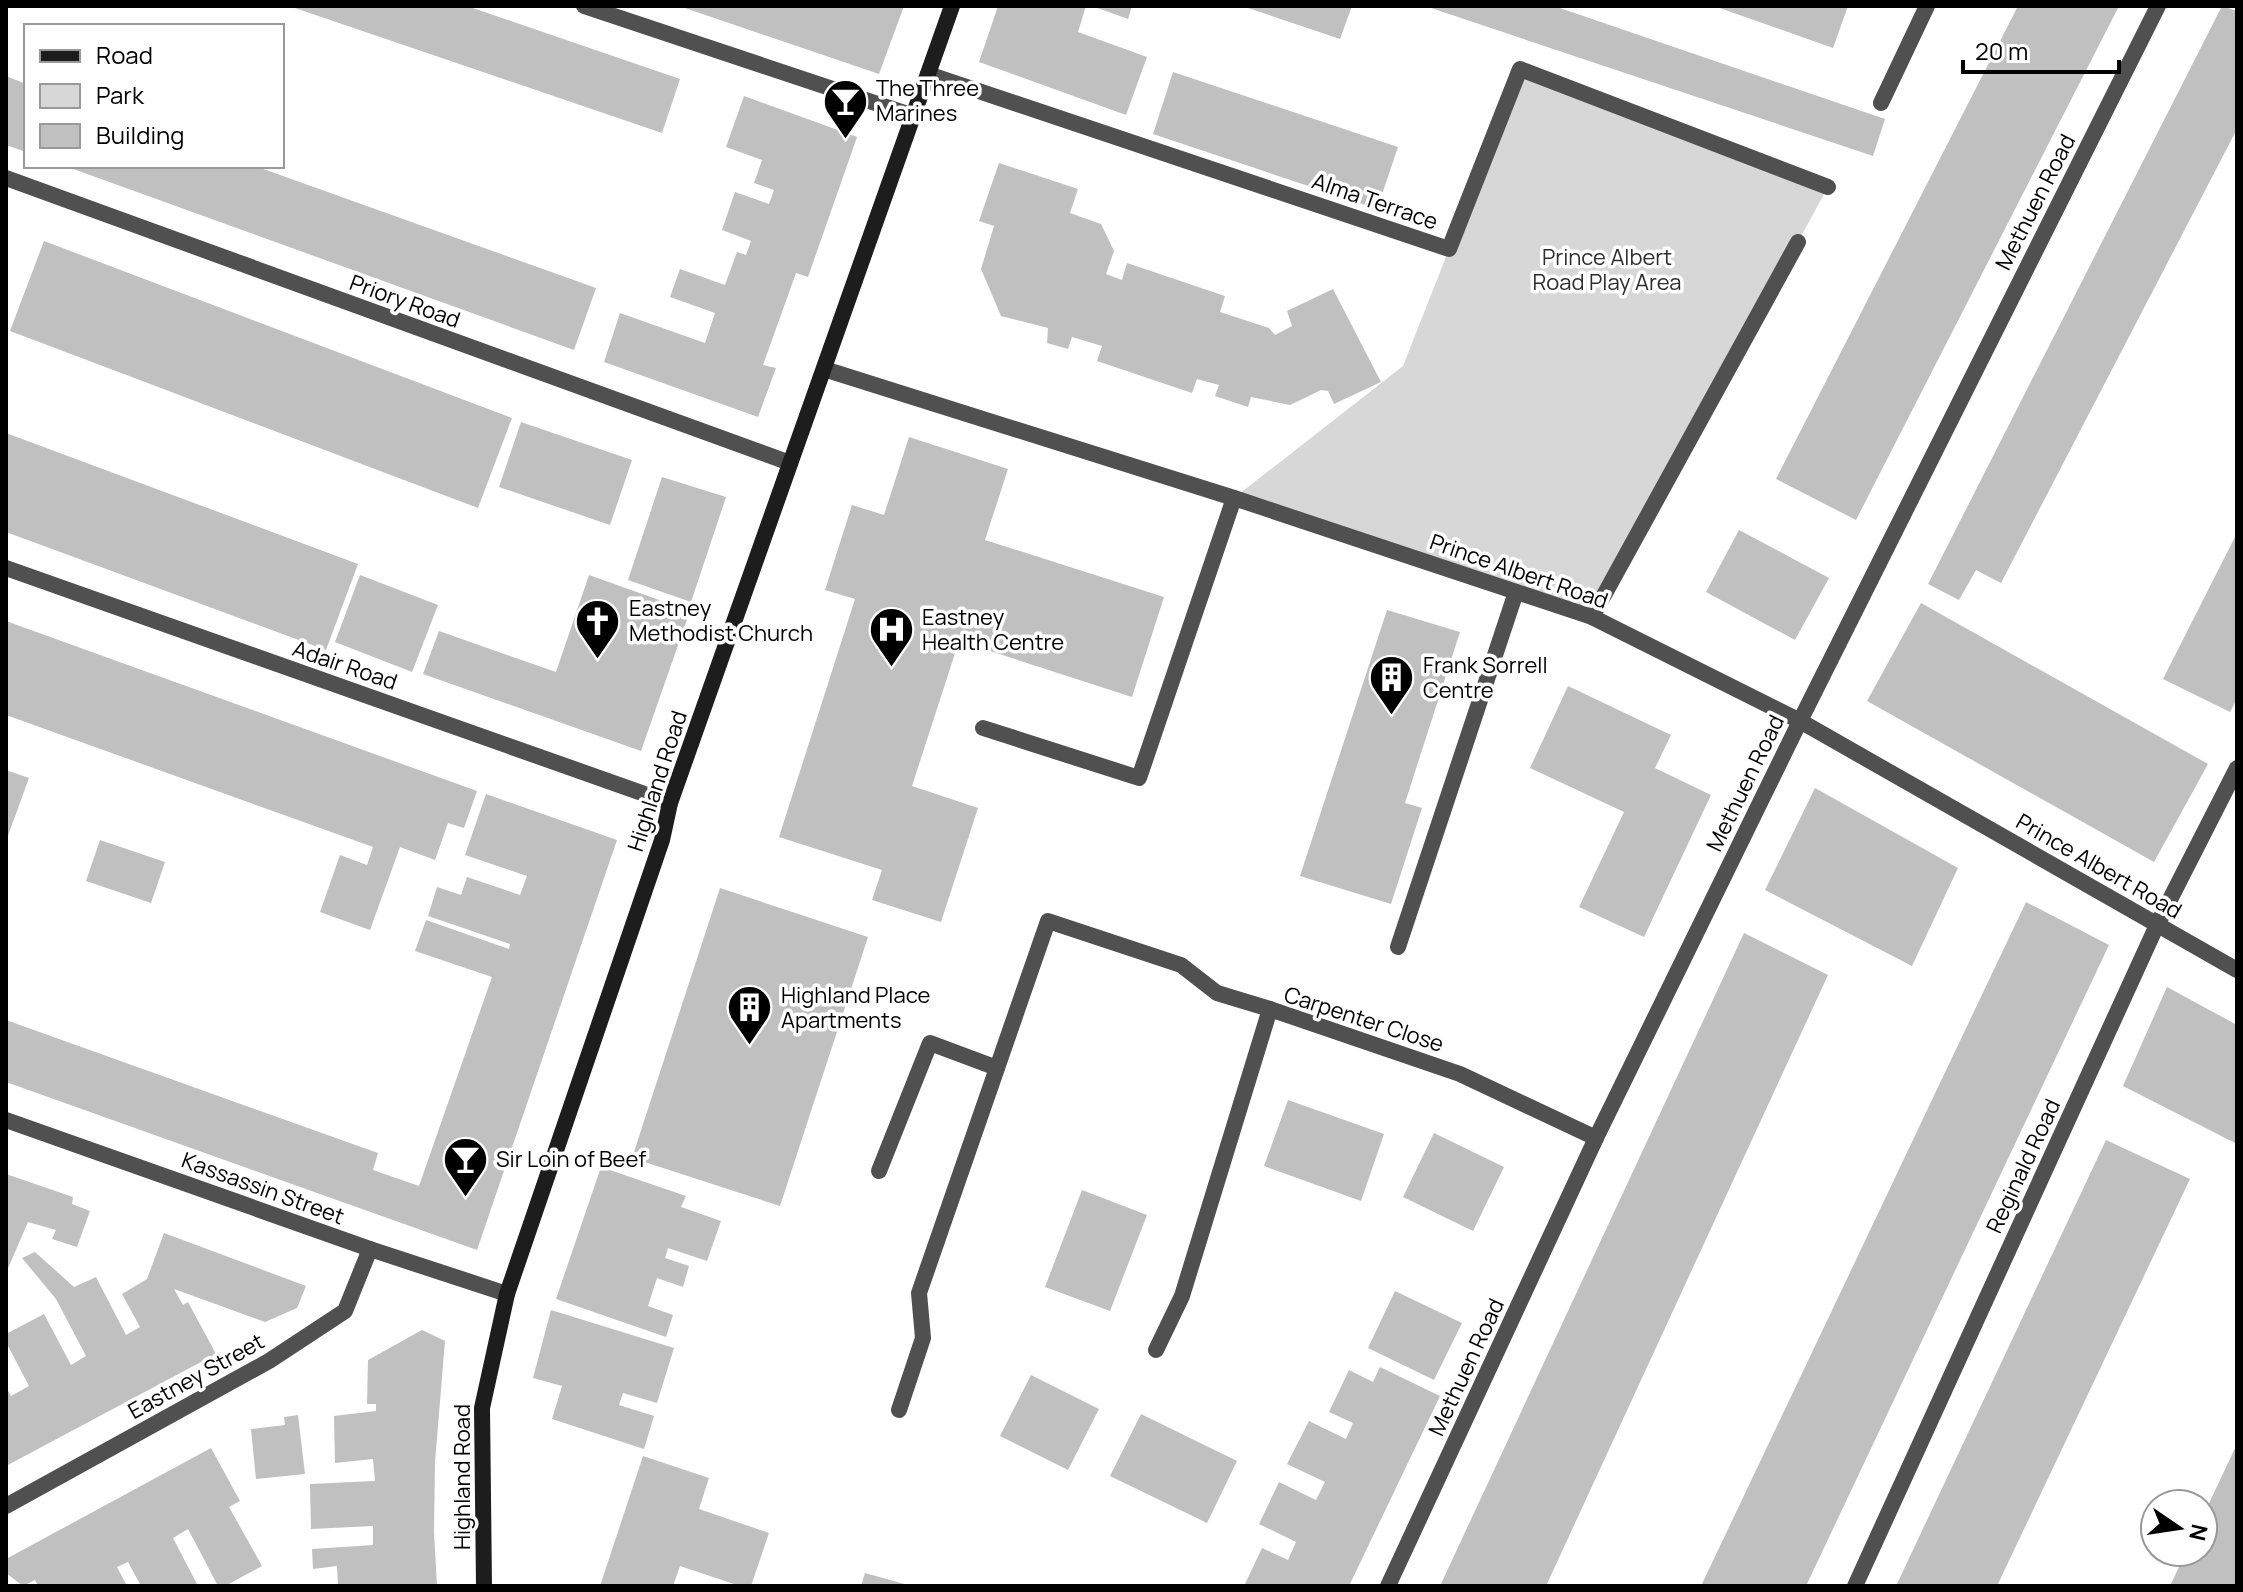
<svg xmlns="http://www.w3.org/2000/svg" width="2243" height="1592" font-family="Manrope,sans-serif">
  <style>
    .green { fill: #d7d7d7 }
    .building { fill: #c0c0c0 }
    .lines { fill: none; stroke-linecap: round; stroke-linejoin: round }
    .lane { stroke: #505050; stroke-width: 16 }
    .street { stroke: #505050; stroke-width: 16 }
    .secondary { stroke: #1d1d1d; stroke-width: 16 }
    .labels { text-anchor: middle; stroke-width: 7; stroke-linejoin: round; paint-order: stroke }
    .poi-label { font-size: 22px; fill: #000; stroke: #fff; text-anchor: start }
    .street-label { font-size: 22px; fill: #000; stroke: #fff }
    .park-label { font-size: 22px; fill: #2e2e2e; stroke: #fff }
  </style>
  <rect width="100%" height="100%" fill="#fff"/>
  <!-- green -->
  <polygon class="green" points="1520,69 1828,187 1592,617 1234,498 1403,366"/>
  <!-- building -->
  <g class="building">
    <polygon points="467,6 680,79 662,133 292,7"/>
    <polygon points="679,6 904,6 879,74"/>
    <polygon points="998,6 1086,6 1078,32 1147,57 1126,115 979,62"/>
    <polygon points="1092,6 1132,6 1128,19"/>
    <polygon points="1242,6 1352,6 1340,39"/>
    <polygon points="1425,6 1554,6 1885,119 1873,156"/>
    <polygon points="1714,6 1848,6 1833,48"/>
    <polygon points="2018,6 2119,6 1856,520 1776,479"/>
    <polygon points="2222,6 2237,11 2237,129 2001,583 1976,570 1959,600 1928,584"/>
    <polygon points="1173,72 1398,147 1377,209 1153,134"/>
    <polygon points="6,76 26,84 26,152 6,145"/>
    <polygon points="744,96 857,137 808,277 796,273 763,365 776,368 758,417 604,362 620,313 705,343 715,313 670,297 680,269 725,285 737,252 746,255 751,241 722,230 735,192 769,204 774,190 754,183 762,160 726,147"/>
    <polygon points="999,163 1078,189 1070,213 1101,224 1114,251 1106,274 1122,280 1127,263 1225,296 1220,312 1269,328 1275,335 1292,326 1287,311 1333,289 1381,382 1334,404 1328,391 1321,390 1290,405 1251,397 1248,407 1215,396 1219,385 1197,379 1192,393 1097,361 1102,346 1072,337 1068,349 1047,343 1048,328 1001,316 981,269 994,226 979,221"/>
    <polygon points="65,166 255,166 596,288 574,350"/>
    <polygon points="44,241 512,418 478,508 10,331"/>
    <polygon points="521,422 632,460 610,525 499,487"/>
    <polygon points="6,433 358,564 326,650 6,532"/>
    <polygon points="909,437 1008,469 985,540 1164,597 1132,697 959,641 912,786 978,808 941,922 872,900 882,870 779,837 855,599 825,590 852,505 884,515"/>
    <polygon points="662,477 726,497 691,602 628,580"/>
    <polygon points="1739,530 1829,578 1795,640 1706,592"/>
    <polygon points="2237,533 2237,699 2230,712 2163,679"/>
    <polygon points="360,575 438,605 412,672 335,642"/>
    <polygon points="589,575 690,611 641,751 423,674 439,631 556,672"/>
    <polygon points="1921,603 2208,764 2154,862 1867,701"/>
    <polygon points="1387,610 1460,632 1405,803 1422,808 1391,904 1300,876"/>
    <polygon points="6,621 477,791 464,828 448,823 435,860 400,847 370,930 320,912 340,855 367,865 373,847 6,715"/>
    <polygon points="1568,686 1671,735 1655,768 1711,795 1644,937 1579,907 1624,812 1530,768"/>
    <polygon points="6,770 29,778 6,841"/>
    <polygon points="1815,788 1958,868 1912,966 1765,890"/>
    <polygon points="486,794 617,840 477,1250 6,1082 6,1020 378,1153 373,1170 419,1186 492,977 415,951 426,920 509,949 510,944 428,916 437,887 461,895 467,877 520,895 527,876 465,855"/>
    <polygon points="100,840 165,862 151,903 86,881"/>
    <polygon points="720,888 868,937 780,1206 632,1158"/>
    <polygon points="2026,902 2109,945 1806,1586 1701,1586"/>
    <polygon points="1744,933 1828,975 1546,1586 1440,1586"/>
    <polygon points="2167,987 2237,1025 2237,1144 2123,1086"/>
    <polygon points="1288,1100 1384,1134 1361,1201 1264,1166"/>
    <polygon points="1434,1133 1504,1167 1473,1231 1403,1197"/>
    <polygon points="2106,1140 2190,1179 1997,1586 1896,1586"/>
    <polygon points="601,1167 686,1196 681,1207 721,1221 707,1261 668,1248 665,1258 689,1266 683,1287 657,1278 648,1306 673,1315 666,1337 556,1299"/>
    <polygon points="6,1174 73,1197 72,1204 90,1211 77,1247 52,1239 56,1230 28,1222 6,1273"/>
    <polygon points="1082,1190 1147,1215 1110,1311 1045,1287"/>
    <polygon points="164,1233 306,1286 297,1308 265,1322 174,1289 183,1305 188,1302 216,1354 6,1466 6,1387 11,1396 29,1386 6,1342 6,1334 44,1314 71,1365 86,1356 56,1299 22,1258 35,1252 74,1287 96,1277 126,1335 140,1327 122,1294 147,1279"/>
    <polygon points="1395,1291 1462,1323 1434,1380 1368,1348"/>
    <polygon points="551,1310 674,1348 657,1403 623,1393 619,1405 654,1416 644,1449 552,1419 562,1386 533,1378"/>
    <polygon points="422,1330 445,1341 435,1462 434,1532 437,1586 338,1586 337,1566 313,1569 312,1549 373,1545 373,1526 311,1529 310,1484 375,1481 373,1459 335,1463 334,1416 376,1411 376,1404 367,1404 368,1360"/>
    <polygon points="1380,1367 1440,1396 1349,1586 1244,1586 1262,1548 1288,1560 1296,1542 1259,1524 1279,1482 1316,1500 1325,1482 1287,1464 1309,1421 1346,1439 1353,1423 1329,1412 1349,1370 1373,1382"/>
    <polygon points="1031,1375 1099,1409 1068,1470 1000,1436"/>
    <polygon points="1141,1414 1237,1461 1207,1523 1110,1476"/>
    <polygon points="298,1415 305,1474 256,1479 251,1429 285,1425 284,1417"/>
    <polygon points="2237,1444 2237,1586 2170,1586 2186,1552 2203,1552 2203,1516"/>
    <polygon points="211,1448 240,1501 229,1507 262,1566 225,1586 218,1586 188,1529 173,1538 198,1586 141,1586 128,1562 117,1567 127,1586 38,1586 35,1580 23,1586 6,1573 6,1559"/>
    <polygon points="643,1456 709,1478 699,1509 769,1533 751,1586 740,1586 680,1566 673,1586 600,1586"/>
    <polygon points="865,1573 908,1585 908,1586 861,1586"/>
  </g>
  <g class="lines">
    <!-- lane -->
    <g class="lane">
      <polyline points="1592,617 1798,242"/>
      <polyline points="983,728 1139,778 1234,498"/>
      <polyline points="1398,947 1516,592"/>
      <polyline points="879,1171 930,1043 997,1068"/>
      <polyline points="899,1410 923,1338 919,1293 1048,921 1181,965 1217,993 1270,1009"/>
    </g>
    <!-- street -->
    <g class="street">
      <polyline points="584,6 914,116"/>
      <polyline points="928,74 1449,249 1520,69 1828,187"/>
      <polyline points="1881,103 1927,6"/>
      <polyline points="6,178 790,463"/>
      <polyline points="824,369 1234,498 1592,617 1800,721 2237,970"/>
      <polyline points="6,568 670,803"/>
      <polyline points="6,1120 370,1249 507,1294"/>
      <polyline points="1156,1350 1182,1296 1270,1009 1460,1074 1596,1138"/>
      <polyline points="6,1506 269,1361 345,1311 370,1249"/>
      <polyline points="1388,1586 1596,1138 1800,721 2158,6"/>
      <polyline points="1855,1586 2157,925 2237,768"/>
    </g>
    <!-- secondary -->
    <polyline class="secondary" points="484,1586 482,1408 507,1294 662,840 670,803 952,6"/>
  </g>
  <!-- icons -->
  <defs>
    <symbol id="bar-pin" viewBox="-11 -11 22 30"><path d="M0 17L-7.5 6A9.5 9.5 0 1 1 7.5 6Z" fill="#000" stroke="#fff"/><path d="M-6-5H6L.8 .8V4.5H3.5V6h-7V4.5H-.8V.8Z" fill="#fff"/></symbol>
    <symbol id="church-pin" viewBox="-11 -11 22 30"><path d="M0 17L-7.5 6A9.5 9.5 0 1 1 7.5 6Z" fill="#000" stroke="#fff"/><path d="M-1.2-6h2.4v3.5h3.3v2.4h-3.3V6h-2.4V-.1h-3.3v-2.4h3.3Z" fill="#fff"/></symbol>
    <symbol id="hospital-pin" viewBox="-11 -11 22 30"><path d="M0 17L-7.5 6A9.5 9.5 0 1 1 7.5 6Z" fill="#000" stroke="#fff"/><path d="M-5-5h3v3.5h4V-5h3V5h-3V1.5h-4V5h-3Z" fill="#fff"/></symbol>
    <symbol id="building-pin" viewBox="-11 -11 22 30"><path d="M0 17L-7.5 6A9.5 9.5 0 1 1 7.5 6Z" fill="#000" stroke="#fff"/><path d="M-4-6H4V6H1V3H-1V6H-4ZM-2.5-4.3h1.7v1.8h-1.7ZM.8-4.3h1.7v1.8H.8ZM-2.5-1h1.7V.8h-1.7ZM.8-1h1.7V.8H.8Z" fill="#fff"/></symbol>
  </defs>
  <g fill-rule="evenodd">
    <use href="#bar-pin" x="820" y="76" width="51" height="69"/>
    <use href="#church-pin" x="572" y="596" width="51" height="69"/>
    <use href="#hospital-pin" x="866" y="604" width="51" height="69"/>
    <use href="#building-pin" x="1366" y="652" width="51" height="69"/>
    <use href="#building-pin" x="724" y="982" width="51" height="69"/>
    <use href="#bar-pin" x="440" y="1134" width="51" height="69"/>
  </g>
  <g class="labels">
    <!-- poi labels -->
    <g class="poi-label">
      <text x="876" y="96">The Three<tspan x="876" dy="25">Marines</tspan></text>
      <text x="629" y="616">Eastney<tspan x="629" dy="25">Methodist Church</tspan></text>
      <text x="922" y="625">Eastney<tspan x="922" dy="25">Health Centre</tspan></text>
      <text x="1423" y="673">Frank Sorrell<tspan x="1423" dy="25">Centre</tspan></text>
      <text x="781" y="1003">Highland Place<tspan x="781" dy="25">Apartments</tspan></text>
      <text x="496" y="1167">Sir Loin of Beef</text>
    </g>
    <!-- street labels -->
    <g class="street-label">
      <text transform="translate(1375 201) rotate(19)" y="8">Alma Terrace</text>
      <text transform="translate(2035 202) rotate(-63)" y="8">Methuen Road</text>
      <text transform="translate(405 301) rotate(20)" y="8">Priory Road</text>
      <text transform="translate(1519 571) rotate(19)" y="8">Prince Albert Road</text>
      <text transform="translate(345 665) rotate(19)" y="8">Adair Road</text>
      <text transform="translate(657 781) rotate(-72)" y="8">Highland Road</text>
      <text transform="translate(1745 783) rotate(-64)" y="8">Methuen Road</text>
      <text transform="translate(2099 866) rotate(30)" y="8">Prince Albert Road</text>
      <text transform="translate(1364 1019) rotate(18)" y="8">Carpenter Close</text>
      <text transform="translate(2023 1166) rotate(-65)" y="8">Reginald Road</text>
      <text transform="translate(263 1188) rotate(20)" y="8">Kassassin Street</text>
      <text transform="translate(1466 1367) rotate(-65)" y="8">Methuen Road</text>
      <text transform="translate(196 1376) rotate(-29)" y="8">Eastney Street</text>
      <text transform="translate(462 1477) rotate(-90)" y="8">Highland Road</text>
    </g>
    <!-- park labels -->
    <g class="park-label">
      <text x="1607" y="265">Prince Albert<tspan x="1607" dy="25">Road Play Area</tspan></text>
    </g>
  </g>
  <!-- border -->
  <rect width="2243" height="1592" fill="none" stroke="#000000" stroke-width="16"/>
  <!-- legend -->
  <rect x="24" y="24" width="260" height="144" fill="#ffffff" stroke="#999999" stroke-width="2"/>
  <rect x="40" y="50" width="40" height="12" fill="#1d1d1d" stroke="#999999" stroke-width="2"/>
  <text x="96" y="64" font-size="24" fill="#000000">Road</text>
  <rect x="40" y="84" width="40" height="24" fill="#d7d7d7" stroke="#999999" stroke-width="2"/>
  <text x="96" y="104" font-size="24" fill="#000000">Park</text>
  <rect x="40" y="124" width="40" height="24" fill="#c0c0c0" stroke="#999999" stroke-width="2"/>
  <text x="96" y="144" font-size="24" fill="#000000">Building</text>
  <!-- north arrow -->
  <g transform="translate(2179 1528) rotate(103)"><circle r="38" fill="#ffffff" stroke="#999999" stroke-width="2"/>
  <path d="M0-6L14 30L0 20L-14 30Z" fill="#000000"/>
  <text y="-12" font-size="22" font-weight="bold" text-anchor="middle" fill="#000000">N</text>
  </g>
  <!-- scale -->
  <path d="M1963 60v12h156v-12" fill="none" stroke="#000000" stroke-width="4"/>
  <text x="1975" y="60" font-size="24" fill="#000000" stroke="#ffffff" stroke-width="6" paint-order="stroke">20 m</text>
</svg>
